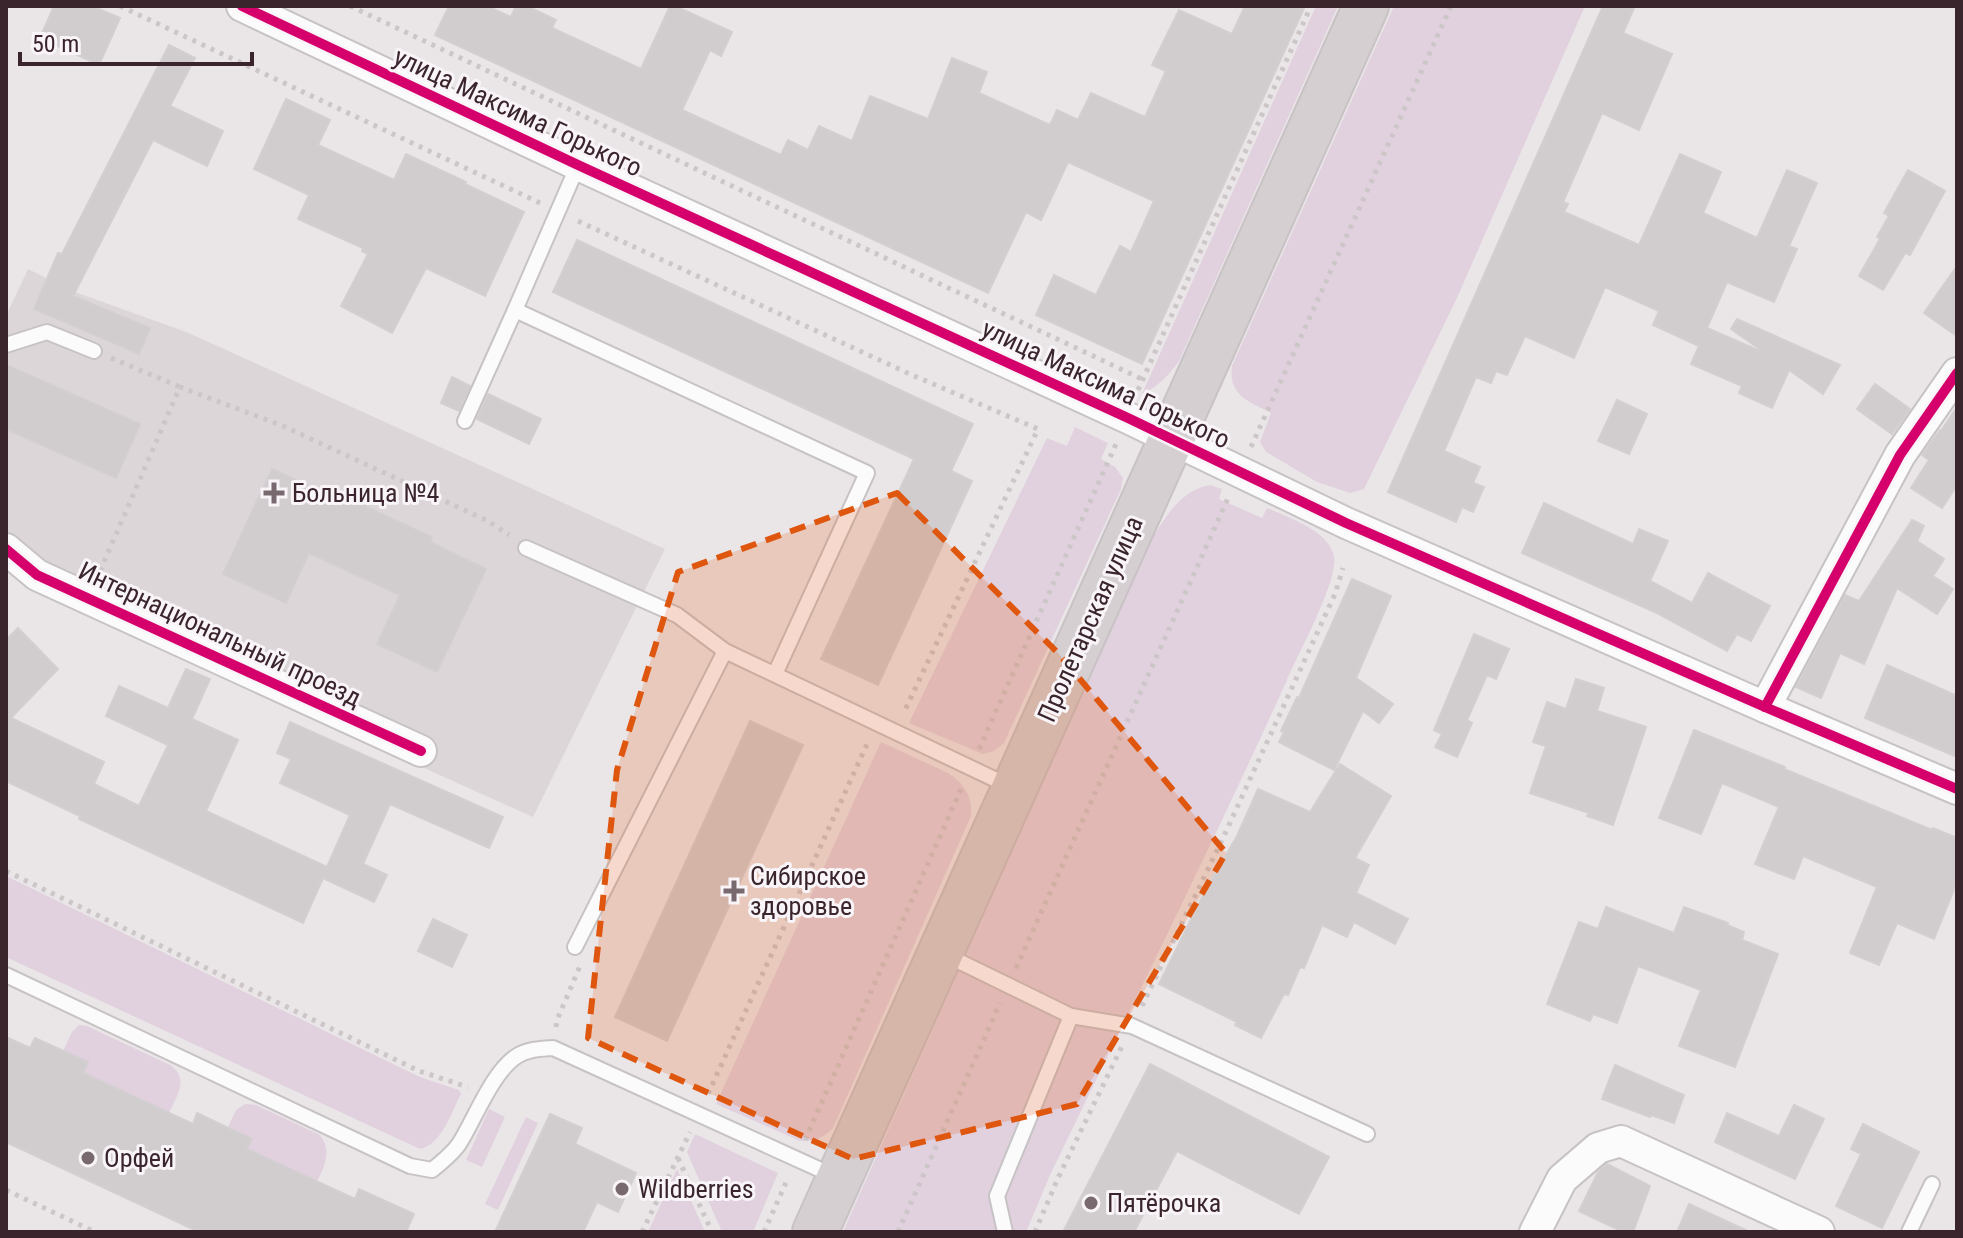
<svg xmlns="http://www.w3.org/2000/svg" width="1963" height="1238" font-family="'Roboto Condensed',sans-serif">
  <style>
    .built { fill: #ddd6d9 }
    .green { fill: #e1d1de }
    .building { fill: #d1ccce; stroke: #d3cfd1; stroke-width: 2 }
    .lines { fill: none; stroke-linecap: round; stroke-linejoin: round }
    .lane-casing { stroke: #c7c3c5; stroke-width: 18 }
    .street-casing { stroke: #c7c3c5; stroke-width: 34 }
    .primary-casing { stroke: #c9c2c5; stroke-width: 48 }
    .path { stroke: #cdc6c8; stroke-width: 5; stroke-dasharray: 4 6; stroke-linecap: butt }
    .lane { stroke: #fcfbfc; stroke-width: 14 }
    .street { stroke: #fcfbfc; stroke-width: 30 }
    .primary { stroke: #d5cfd1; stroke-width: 44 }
    .cycleway-casing { stroke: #f8f4f7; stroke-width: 15 }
    .cycleway { stroke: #d6006c; stroke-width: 10 }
    .marked { fill: #df560e; fill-opacity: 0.2; stroke: #df560e; stroke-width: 6; stroke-dasharray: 16 10; stroke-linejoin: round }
    .poi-dot { fill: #78696e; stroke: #f8f4f7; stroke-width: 3 }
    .labels { text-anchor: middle; stroke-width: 6; stroke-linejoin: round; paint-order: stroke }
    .street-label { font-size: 26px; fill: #3b252d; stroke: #f8f4f7 }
    .poi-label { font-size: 26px; fill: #3b252d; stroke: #f8f4f7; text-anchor: start }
  </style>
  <rect width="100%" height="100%" fill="#eae6e8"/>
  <!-- built -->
  <polygon class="built" points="28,269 75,292 189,333 665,549 533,817 64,606 6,562 6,316"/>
  <!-- green -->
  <g class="green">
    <path d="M1316,6H1338L1179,361C1168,376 1159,386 1142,394Z"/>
    <path d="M1394,6H1585L1457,298L1364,489L1350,493L1317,482L1266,452L1260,442L1271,413C1249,401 1228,396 1232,366Z"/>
    <polygon points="1075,427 1108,443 1101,459 1115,467 1123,478 1121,489 1004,743 994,751 983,754 909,723 1047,438 1067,446"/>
    <path d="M1210,485L1222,489L1219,499L1262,518L1267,508C1289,518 1328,530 1334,556C1339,580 1298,654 1287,680C1212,846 1130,1009 1051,1173L1026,1232H843L1045,775L1153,537C1168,513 1181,491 1210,485Z"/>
    <path d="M881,742L948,773C964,783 973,797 971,816L833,1128C823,1138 814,1142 800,1141L716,1104Z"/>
    <path d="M6,876L420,1077L459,1090L461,1094C451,1113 442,1144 420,1149L6,957Z"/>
    <path d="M79,1025L87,1026L170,1065C190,1079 177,1095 169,1113L83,1073L63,1051L72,1032Z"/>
    <path d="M245,1104L256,1105L320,1135C332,1150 325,1166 317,1182L247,1149L252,1139L228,1127L236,1110Z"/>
    <polygon points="489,1109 505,1117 482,1167 466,1160"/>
    <polygon points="526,1117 538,1123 498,1210 485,1204"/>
    <polygon points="695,1134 778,1173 753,1232 722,1232 687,1152"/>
    <polygon points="677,1169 705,1232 648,1232"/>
  </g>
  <!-- building -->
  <g class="building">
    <polygon points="54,6 92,6 120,18 99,65 40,38"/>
    <polygon points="449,6 487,6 511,17 516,6 527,6 556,20 552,28 641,69 670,6 675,6 732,32 721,56 710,50 682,110 781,155 788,140 808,150 819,126 852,141 870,96 928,119 952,58 987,72 979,93 1050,125 1057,110 1078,120 1091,93 1145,117 1166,71 1152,65 1179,10 1232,34 1245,6 1305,6 1142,364 1036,315 1054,275 1096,295 1120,246 1131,252 1154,201 1068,162 1041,220 1026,212 988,293 435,35"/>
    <polygon points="1603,6 1635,6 1623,33 1672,54 1639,130 1602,113 1563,202 1568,204 1564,212 1639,245 1680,154 1721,172 1703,213 1757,238 1787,170 1817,183 1789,246 1797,249 1774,302 1727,282 1707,328 1760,351 1761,350 1731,329 1737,319 1840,365 1823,394 1789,370 1772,408 1739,393 1742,386 1691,364 1699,346 1653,325 1659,311 1605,287 1574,358 1525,336 1507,375 1496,371 1491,383 1476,377 1444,451 1480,467 1473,483 1484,487 1473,512 1462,507 1456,522 1388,492"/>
    <polygon points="169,45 195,58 170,106 223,131 207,166 153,140 73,296 150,328 139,354 34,309 58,253 62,254"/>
    <polygon points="286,99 330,120 318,145 394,180 406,154 466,182 465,184 524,212 485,296 426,268 392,333 341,306 368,254 362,251 363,248 298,219 309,195 254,169"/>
    <polygon points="1908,170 1945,191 1910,255 1905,253 1883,290 1859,276 1880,239 1877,237 1889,216 1884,213"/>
    <polygon points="577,240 973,424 951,471 972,481 878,685 821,659 914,459 553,292"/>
    <polygon points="1957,266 1957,336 1924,313"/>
    <polygon points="6,365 140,424 116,478 6,429"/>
    <polygon points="452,377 470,386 459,411 441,403"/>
    <polygon points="1875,384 1910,409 1892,434 1857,409"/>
    <polygon points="488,394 541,419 529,444 477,419"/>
    <polygon points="1617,400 1647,414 1629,454 1598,441"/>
    <polygon points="1957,407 1957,485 1942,508 1911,488 1929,460 1922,455 1940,430 1941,431"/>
    <polygon points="272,469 328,495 330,490 432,537 430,542 486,569 437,672 377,644 400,595 309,553 286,603 223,574"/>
    <polygon points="1544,503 1633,544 1639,529 1668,541 1650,581 1692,603 1708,573 1770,606 1751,641 1737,634 1727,651 1657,613 1522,553"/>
    <polygon points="1912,520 1924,526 1917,541 1944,559 1933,576 1953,589 1937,614 1897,588 1864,664 1840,653 1821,698 1796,687 1845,595 1859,601"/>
    <polygon points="1352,579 1391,596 1356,678 1393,704 1379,723 1363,711 1334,770 1279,742 1284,732 1281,731 1297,697 1299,698"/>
    <polygon points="18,628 58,669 11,718 104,762 94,784 139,806 168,745 106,716 119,686 168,708 186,669 210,679 192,719 238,740 206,811 327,867 350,815 280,783 291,759 277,753 290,722 503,817 489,848 390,804 363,864 387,875 374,902 323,878 303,923 79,819 80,816 6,781 6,640"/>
    <polygon points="1474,634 1509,649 1496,679 1487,675 1467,720 1472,723 1457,757 1435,747 1442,734 1434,730"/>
    <polygon points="1887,665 1957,696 1957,757 1865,718"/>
    <polygon points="1576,679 1604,688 1597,711 1646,727 1613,825 1587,816 1589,813 1530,793 1546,746 1533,742 1547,702 1566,709"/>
    <polygon points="750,721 803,745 667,1041 615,1017"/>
    <polygon points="1694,730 1785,767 1784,769 1932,830 1933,828 1957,838 1957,882 1934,939 1897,923 1879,965 1850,953 1877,887 1803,856 1794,879 1755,864 1779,807 1722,783 1701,834 1659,818"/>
    <polygon points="1340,764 1391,796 1355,858 1369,865 1356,893 1408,919 1395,944 1354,922 1347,937 1322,925 1304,968 1300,967 1288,995 1284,994 1261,1038 1235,1025 1237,1022 1159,984 1206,889 1237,836 1258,789 1310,812"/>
    <polygon points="1606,907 1674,933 1684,907 1728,923 1727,925 1744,932 1742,940 1778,954 1735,1067 1679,1046 1701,990 1638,966 1617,1023 1593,1014 1590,1021 1547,1004 1579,922 1598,929"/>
    <polygon points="433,919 467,935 452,967 418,951"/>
    <polygon points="6,1037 30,1048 35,1038 88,1062 83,1073 193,1124 197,1113 224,1126 252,1139 247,1149 355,1199 359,1189 414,1214 406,1232 199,1232 6,1142"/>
    <polygon points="1150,1064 1329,1157 1299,1214 1177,1151 1134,1232 1063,1232"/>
    <polygon points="1615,1065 1684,1095 1674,1123 1651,1115 1650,1117 1602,1099"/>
    <polygon points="1794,1105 1824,1119 1795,1179 1715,1142 1727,1113 1779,1136"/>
    <polygon points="550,1114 582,1128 575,1144 636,1173 618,1212 597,1202 583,1232 495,1232"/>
    <polygon points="1863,1124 1919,1152 1882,1228 1836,1206 1861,1154 1851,1149"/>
    <polygon points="1607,1164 1650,1186 1633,1232 1623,1232 1579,1211 1598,1172"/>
    <polygon points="1689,1204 1750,1232 1677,1232"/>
  </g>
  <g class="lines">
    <defs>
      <g id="lane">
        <polyline points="578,165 515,310 867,473 775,674"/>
        <polyline points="6,345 47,332 94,351"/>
        <polyline points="465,421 515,310"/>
        <polyline points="526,548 677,615 725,651 1009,786"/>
        <polyline points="575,947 725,651"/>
        <polyline points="946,955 1071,1016"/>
        <path d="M6,975L410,1166L432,1170C442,1162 452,1154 459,1144C475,1119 492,1072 517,1056C528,1049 540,1049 553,1048L834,1176"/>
        <polyline points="1005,1232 997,1196 1071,1016 1132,1026 1367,1134"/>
        <polyline points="1909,1232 1932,1184"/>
      </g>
      <g id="street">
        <polyline points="242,6 578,165 1128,418 1346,523 1765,707 1957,789"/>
        <polyline points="6,549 37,575 421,751"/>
        <polyline points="1765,707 1900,455 1957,373"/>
        <polyline points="1535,1232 1562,1179 1598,1148 1621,1141 1819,1232"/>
      </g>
      <polyline id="primary" points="815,1232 1366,6"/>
    </defs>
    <!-- lane casing -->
    <use href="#lane" class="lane-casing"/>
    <!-- street casing -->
    <use href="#street" class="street-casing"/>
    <!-- primary casing -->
    <use href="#primary" class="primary-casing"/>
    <!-- path -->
    <g class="path">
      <polyline points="120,6 540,203"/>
      <polyline points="350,6 1142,379"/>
      <polyline points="578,221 912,375 1038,429 905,710 903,711"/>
      <polyline points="111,358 180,387"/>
      <polyline points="1138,390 1311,6"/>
      <polyline points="1251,447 1451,6"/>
      <polyline points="100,571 180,387 283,426 488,521 509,535"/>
      <polyline points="979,749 1116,444"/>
      <polyline points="6,871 419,1071 468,1087"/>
      <polyline points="1016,968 1229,496"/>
      <polyline points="1142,1006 1223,838 1335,594 1343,568"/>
      <polyline points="556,1027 557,1020 580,966"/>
      <polyline points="708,1094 868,742"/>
      <polyline points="805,1140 962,787"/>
      <polyline points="678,1158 712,1232"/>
      <polyline points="6,1190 95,1232"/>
      <polyline points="642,1232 690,1132"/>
      <polyline points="764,1232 788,1178"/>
      <polyline points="898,1232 1000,1003"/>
      <polyline points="1035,1232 1058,1178 1123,1044"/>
    </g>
    <!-- lane -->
    <use href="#lane" class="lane"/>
    <!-- street -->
    <use href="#street" class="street"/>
    <!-- primary -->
    <use href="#primary" class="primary"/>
    <defs>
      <g id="cycleway">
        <polyline points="242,6 578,165 1128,418 1346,523 1765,707 1957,789"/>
        <polyline points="6,549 37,575 421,751"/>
        <polyline points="1765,707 1900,455 1957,373"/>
      </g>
    </defs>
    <!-- cycleway casing -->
    <use href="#cycleway" class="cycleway-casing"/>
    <!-- cycleway -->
    <use href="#cycleway" class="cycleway"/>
  </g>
  <!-- marked area -->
  <path class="marked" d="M897,493L1058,653L1226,853L1077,1104L853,1159L588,1038L617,770L678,572Z"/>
  <!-- markers -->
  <g class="poi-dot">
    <path d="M270 481h8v8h8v8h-8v8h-8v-8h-8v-8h8z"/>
    <path d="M730 879h8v8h8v8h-8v8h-8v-8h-8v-8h8z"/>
    <circle cx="88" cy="1158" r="8"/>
    <circle cx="622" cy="1189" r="8"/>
    <circle cx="1091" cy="1203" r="8"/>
  </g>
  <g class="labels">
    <!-- street labels -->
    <g class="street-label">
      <text transform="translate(518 112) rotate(25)" y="9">улица Максима Горького</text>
      <text transform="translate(1106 384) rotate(25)" y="9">улица Максима Горького</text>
      <text transform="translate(1090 619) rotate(-66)" y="9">Пролетарская улица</text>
      <text transform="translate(220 634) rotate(25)" y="9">Интернациональный проезд</text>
    </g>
    <!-- poi labels -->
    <g class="poi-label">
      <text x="292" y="502">Больница №4</text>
      <text x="750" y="885">Сибирское<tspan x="750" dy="30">здоровье</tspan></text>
      <text x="104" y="1167">Орфей</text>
      <text x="638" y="1198">Wildberries</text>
      <text x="1107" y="1212">Пятёрочка</text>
    </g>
  </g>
  <!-- border -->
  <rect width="1963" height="1238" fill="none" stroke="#3b252d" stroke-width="16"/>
  <!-- scale -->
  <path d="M20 52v12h232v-12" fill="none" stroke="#3b252d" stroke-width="4"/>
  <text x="32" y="52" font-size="24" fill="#3b252d" stroke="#f8f4f7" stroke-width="6" paint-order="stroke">50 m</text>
</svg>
